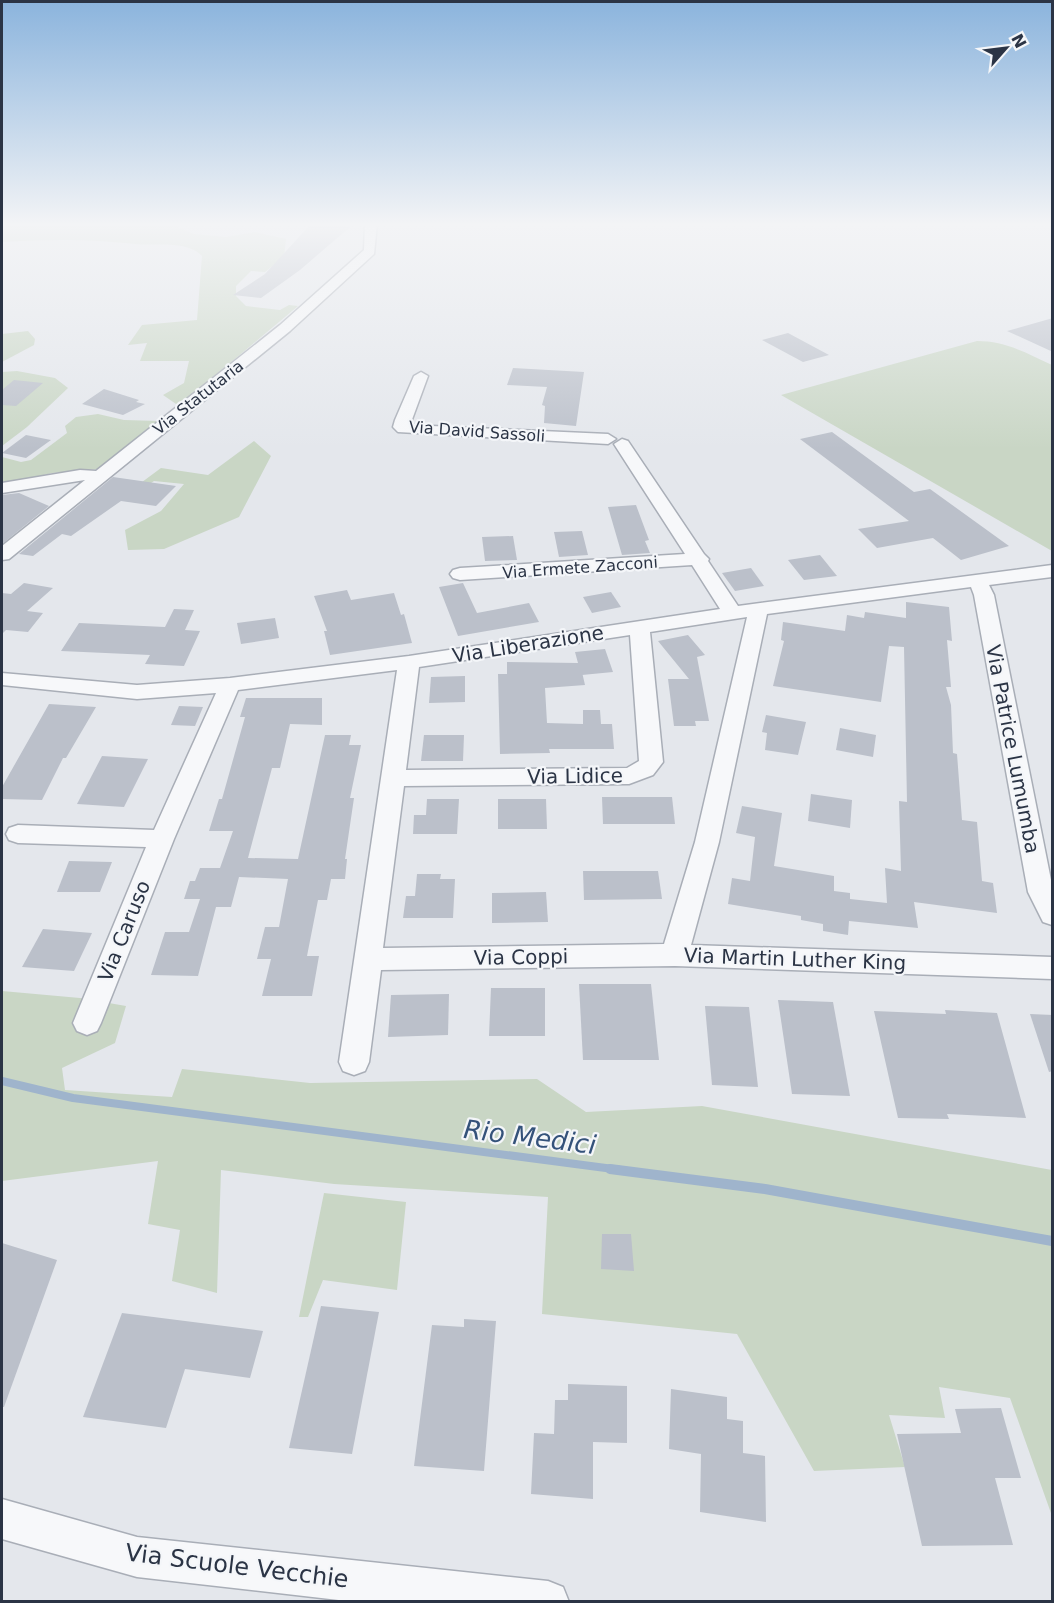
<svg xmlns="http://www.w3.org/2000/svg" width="1054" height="1603" font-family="'DejaVu Sans',sans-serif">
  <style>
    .green { fill: #c9d6c5 }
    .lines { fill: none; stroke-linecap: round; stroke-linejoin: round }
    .stream-far1 { stroke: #9fb4cc; stroke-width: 8 }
    .stream { stroke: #9fb4cc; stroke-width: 10 }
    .building { fill: #bbc0ca }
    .minor-casing { stroke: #a9aeb7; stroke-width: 3 }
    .minor { fill: #f7f8fa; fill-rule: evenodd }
    .labels { text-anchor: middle; stroke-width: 4.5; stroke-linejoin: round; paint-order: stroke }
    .far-street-label { font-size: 16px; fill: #2b3445; stroke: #f4f6f9 }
    .street-label { font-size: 20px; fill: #2b3445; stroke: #f4f6f9 }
    .near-street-label { font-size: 24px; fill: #2b3445; stroke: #f4f6f9 }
    .near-water-label { font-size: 26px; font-style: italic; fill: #34527a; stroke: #f4f6f9 }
  </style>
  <rect width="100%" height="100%" fill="#e4e7ec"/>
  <!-- green -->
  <g class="green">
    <path d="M2,224H171L194,234L226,237L255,232L286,239L284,257L265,272L251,271L236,286V296L246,306L280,310L289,305L298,306L179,406L163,395L184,383L189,361H140L147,343L128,345L142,325L197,320L202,256C188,240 155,246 135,244C88,239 49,239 2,242Z"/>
    <polygon points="28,331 35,339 34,345 2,362 2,334"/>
    <path d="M977,341C1005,341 1027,353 1052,365V551L781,395Z"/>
    <polygon points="17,371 55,378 68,388 27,427 2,446 2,372"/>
    <polygon points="98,414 124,420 159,421 100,469 52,473 2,485 2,457 21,462 31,460 67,433 65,426 76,417"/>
    <polygon points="254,441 271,456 239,517 164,549 128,550 125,530 161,511 184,484 154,481 142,489 134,488 161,468 208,475"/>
    <polygon points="2,991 80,998 126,1006 115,1043 62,1068 65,1090 172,1097 182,1069 310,1083 537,1079 586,1112 702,1106 1052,1170 1052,1516 1010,1398 939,1387 945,1418 889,1415 905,1467 814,1471 737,1334 542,1314 548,1197 334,1184 221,1170 217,1293 172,1281 180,1230 148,1224 158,1161 2,1181"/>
    <polygon points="324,1193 406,1202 397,1290 323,1280 308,1317 299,1317"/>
  </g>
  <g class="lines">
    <!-- stream-far1 -->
    <polyline class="stream-far1" points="2,1081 73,1098 621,1170"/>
    <!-- stream -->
    <polyline class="stream" points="610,1169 765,1189 1052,1241"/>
  </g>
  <!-- building -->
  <g class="building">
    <polygon points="310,225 350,227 300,270 261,298 233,295 265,274"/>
    <polygon points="1053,318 1053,352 1007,331"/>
    <polygon points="788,333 829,355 803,362 762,340"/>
    <polygon points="513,368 584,372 576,426 544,423 545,406 542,405 547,387 507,385"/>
    <polygon points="14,380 43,383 16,406 2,405 2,390"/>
    <polygon points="104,389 139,400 136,402 145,404 123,415 82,404"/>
    <polygon points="832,432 914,492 930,489 1009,546 961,560 933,538 877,548 858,529 909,521 800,439"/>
    <polygon points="26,435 51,440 26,458 2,453"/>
    <polygon points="113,477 176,486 156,506 121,501 71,536 62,534 33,556 19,554"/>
    <polygon points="19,493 49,506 2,544 2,495"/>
    <polygon points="636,505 649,540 645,541 650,553 622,555 608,507"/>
    <polygon points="582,531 588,555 559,557 554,532"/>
    <polygon points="513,536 517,560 485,561 482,537"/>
    <polygon points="820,555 837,576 804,580 788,560"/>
    <polygon points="751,568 764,586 735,591 722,573"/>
    <polygon points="24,583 53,588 27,611 43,613 28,632 6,630 2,634 2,593 11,594"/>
    <polygon points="463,583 477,613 529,603 539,622 458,636 439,587"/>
    <polygon points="347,590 351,600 394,593 401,615 404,614 412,643 330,655 324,631 327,631 314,596"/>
    <polygon points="611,592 621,607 592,613 583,597"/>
    <polygon points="906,602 949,607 952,641 947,640 951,687 946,687 951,705 953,753 957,754 962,820 977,822 982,881 993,883 997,913 914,902 918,928 849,921 848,935 823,931 823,924 801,920 801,916 728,904 732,878 750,881 755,837 736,833 742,806 782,813 774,866 834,876 834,891 850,893 850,899 887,903 885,868 901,871 899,801 907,802 904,647 889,646 881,702 773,686 784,641 781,640 783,622 845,631 847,615 864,618 865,612 906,618"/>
    <polygon points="174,609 194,610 185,630 200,631 184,666 145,664 150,655 61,651 79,623 165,627"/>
    <polygon points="275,618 279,638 241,644 237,623"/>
    <polygon points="688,635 705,655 697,657 709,721 695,721 696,726 674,726 668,679 689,679 658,641"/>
    <polygon points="605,649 613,672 582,675 582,672 585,685 545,688 547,723 583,724 583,710 600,710 601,724 612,724 614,749 549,749 550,753 500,754 498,674 507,674 507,662 578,663 575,652"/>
    <polygon points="465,676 465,702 429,703 431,677"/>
    <polygon points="246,698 322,698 322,725 290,724 280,768 272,768 248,858 298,859 325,735 351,735 349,745 361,745 350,798 354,798 345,859 347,859 345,879 331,879 327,900 318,900 307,956 319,956 312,996 262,996 271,959 257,959 265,927 279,927 288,879 239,877 231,907 216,907 198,976 151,975 165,932 189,932 200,899 184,899 190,881 195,881 200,868 220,868 233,831 209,831 219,799 222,799 245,717 240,717"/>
    <polygon points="49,704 96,707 66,758 63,758 42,800 2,799 2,787"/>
    <polygon points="179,706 203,707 195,726 171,725"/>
    <polygon points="766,715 806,722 798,755 765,750 767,733 762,732"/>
    <polygon points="840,728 876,735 873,757 836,750"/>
    <polygon points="424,735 464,735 463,761 421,761"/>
    <polygon points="102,756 148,759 124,807 77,804"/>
    <polygon points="811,794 852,800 850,828 808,821"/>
    <polygon points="602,797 672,797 675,824 603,824"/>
    <polygon points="427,799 459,799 457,834 413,834 414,815 426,815"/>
    <polygon points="498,799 546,799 547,829 498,829"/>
    <polygon points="69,861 112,862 100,892 57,892"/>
    <polygon points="583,871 658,871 662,899 584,900"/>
    <polygon points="417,874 441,874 440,879 455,879 453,918 403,918 406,896 415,896"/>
    <polygon points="546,892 548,922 492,923 492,893"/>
    <polygon points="43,929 92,933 74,971 22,967"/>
    <polygon points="579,984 651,984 659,1060 583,1060"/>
    <polygon points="491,988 545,988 545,1036 489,1036"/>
    <polygon points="449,994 448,1035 388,1037 391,995"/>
    <polygon points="778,1000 833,1002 850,1096 792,1094"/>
    <polygon points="705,1006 749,1007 758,1087 712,1085"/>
    <polygon points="945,1010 997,1013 1026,1118 947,1114 949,1119 898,1118 874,1011 946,1014"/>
    <polygon points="1030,1014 1053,1015 1053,1071 1049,1072"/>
    <polygon points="602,1234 631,1234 634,1271 601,1269"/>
    <polygon points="2,1243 57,1260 4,1407 2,1407"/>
    <polygon points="321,1306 379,1312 352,1454 289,1448"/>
    <polygon points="122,1313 263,1331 250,1378 185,1369 166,1428 83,1417"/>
    <polygon points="464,1319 496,1321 484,1471 414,1466 432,1325 464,1327"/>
    <polygon points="568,1384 627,1386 627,1443 593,1442 593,1499 531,1494 534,1433 554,1434 555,1400 568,1400"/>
    <polygon points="671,1389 727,1397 727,1419 743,1421 743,1453 765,1456 766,1522 700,1512 701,1454 669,1449"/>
    <polygon points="1001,1408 1021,1478 995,1478 1013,1545 922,1546 897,1434 961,1433 955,1409"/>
  </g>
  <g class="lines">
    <defs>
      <g id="minor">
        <polygon points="365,224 377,224 374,254 290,331 9,559 2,560 2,546 85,480 2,493 2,483 80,470 96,471 280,325 364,250"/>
        <polygon points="421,372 428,376 410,425 608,434 616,439 608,444 398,432 393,427 395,420 414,376"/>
        <path d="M622,439L628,441L704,554L709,559L708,561L738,606L1052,565V577L989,585L994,595L1052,885V925L1043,922L1028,892L974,595L971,587L767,614L719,842L691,945L1052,957V979L675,966L381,970L369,1062L365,1071L354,1075L343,1071L339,1062L397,670L238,690L174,839L101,1023L97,1031L87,1035L77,1031L73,1023L146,847L18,843L9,840L6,834L9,828L18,825L154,830L216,693L137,699L2,685V673L137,685L230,678L409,656L720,609L692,565L460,580L453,578L450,574L453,570L460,568L685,554L614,444ZM747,617L695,842L664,944L383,948L404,786L629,784L653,775L663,762L650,632ZM630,635L639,761L627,768L406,770L419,667Z"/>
        <polygon points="2,1499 137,1537 548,1581 563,1587 569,1602 356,1602 137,1577 2,1539"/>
      </g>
    </defs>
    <!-- minor casing -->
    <use href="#minor" class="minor-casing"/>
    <!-- minor -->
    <use href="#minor" class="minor"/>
  </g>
  <!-- sky -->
  <linearGradient id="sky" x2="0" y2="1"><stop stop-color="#8bb4dd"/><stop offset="0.5" stop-color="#f3f4f6"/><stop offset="1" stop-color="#f3f4f6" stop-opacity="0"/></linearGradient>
  <rect width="1054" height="449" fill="url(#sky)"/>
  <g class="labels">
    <!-- far-street labels -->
    <g class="far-street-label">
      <text transform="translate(198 397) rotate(-38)" y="6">Via Statutaria</text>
      <text transform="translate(477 431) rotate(4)" y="6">Via David Sassoli</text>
      <text transform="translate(580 567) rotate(-4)" y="6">Via Ermete Zacconi</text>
    </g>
    <!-- street labels -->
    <g class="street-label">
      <text transform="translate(528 644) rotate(-9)" y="7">Via Liberazione</text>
      <text transform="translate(1013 749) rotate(79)" y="7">Via Patrice Lumumba</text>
      <text transform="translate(575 776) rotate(-1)" y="7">Via Lidice</text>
      <text transform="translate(124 931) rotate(-68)" y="7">Via Caruso</text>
      <text transform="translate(521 957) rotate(-1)" y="7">Via Coppi</text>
      <text transform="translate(795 959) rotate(2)" y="7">Via Martin Luther King</text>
    </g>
    <!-- near-street labels -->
    <g class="near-street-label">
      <text transform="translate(237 1566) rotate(7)" y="8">Via Scuole Vecchie</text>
    </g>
    <!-- near-water labels -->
    <g class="near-water-label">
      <text transform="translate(530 1137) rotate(7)" y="9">Rio Medici</text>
    </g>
  </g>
  <!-- border -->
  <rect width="1054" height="1603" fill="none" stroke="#2b3445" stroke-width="6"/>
  <!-- north arrow -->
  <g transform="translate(1006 48) rotate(62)" stroke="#f4f6f9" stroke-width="4.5" paint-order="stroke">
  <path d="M0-4.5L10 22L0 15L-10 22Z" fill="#2b3445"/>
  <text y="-9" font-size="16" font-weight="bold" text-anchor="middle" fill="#2b3445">N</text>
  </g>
</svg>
